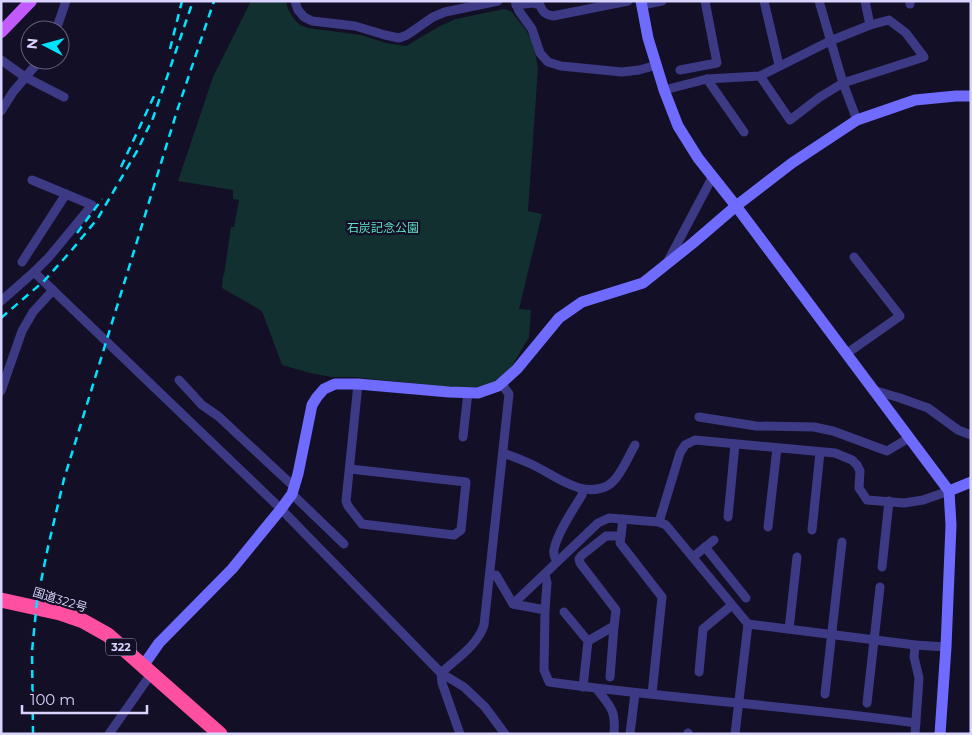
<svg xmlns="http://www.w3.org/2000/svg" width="972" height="735" font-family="Montserrat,'Noto Sans JP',sans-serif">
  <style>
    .green { fill: #12302f }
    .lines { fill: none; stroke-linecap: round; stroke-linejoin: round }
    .street { stroke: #3d3a85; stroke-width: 9 }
    .secondary { stroke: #6f6bff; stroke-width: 11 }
    .primary { stroke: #c25bff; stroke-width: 12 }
    .highway { stroke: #ff4fa3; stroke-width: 15 }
    .rail { stroke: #00e5ff; stroke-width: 2.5; stroke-dasharray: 8 6; stroke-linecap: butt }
    .labels { text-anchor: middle; stroke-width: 4.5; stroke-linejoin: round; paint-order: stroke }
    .shield { fill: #130f26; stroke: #9e99be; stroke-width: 1 }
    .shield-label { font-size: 11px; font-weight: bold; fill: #d9d4ff }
    .park-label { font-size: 12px; fill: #5fe0c0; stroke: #130f26 }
    .street-label { font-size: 12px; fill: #d9d4ff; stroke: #130f26 }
  </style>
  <rect width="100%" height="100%" fill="#130f26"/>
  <!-- green -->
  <polygon class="green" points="251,1 286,1 288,9 294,19 300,25 308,28 361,35 386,43 406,46 440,26 456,19 504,9 511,11 526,30 533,43 538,68 528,211 542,214 519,309 531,310 529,337 512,366 494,383 483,387 452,387 353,377 332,377 310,373 282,365 262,311 222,288 223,275 224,275 231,227 234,227 239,200 233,199 233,190 178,181 213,77"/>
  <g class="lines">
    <!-- street -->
    <g class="street">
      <polyline points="295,1 298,10 304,17 312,21 355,26 385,35 399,38 407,35 433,17 445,12 498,1"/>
      <polyline points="515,1 519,11 532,29 540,53 548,62 561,66 622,72 639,70 657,65"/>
      <polyline points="764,1 779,65"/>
      <polyline points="819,1 843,83 857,120"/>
      <polyline points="910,4 910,1"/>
      <path d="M516,5L532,3L540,5C543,13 545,14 553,16L628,1"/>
      <polyline points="642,5 662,1"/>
      <polyline points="56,30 66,1"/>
      <polyline points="1,60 25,77 64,97"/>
      <polyline points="680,70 717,63 705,1"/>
      <polyline points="760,76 790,120 820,97 843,83 924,57 906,33 889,20 870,25"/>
      <polyline points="707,79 744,132"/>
      <polyline points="664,90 707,79 760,76 830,41 870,25 865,1"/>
      <polyline points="1,111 13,92 40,60"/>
      <polyline points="668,261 713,176"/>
      <polyline points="22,262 66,194"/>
      <polyline points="34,272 281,509 441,673 464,687 485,707 505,734"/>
      <polyline points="1,301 34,272 49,257 92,205 32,180"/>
      <polyline points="846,354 900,316 854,257"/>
      <polyline points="179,380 202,405 218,416 290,483 294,485"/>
      <polyline points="873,390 900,398 928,408 958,430 971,435"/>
      <polyline points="1,391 22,331 33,312 53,290"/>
      <polyline points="699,417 756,426 814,427 833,431 887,451 909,438"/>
      <polyline points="463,437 468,392"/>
      <path d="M503,453C512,456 522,460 531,464C553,474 582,499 607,486C619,480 628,457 635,445"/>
      <polyline points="350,469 466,482 461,530 454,535 362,524 348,506 346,501 358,384"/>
      <polyline points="292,494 344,544"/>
      <polyline points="728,517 735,444"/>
      <polyline points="623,519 620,543 662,597 652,694"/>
      <polyline points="659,522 680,453 685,445 695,440 835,453 852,460 857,465 860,471 859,488 867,500 904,503 923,500 949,491"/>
      <polyline points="768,527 777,448"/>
      <polyline points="812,530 820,452"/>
      <polyline points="705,547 746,598"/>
      <polyline points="693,557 714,540"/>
      <path d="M557,561C555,558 553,554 554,550C556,535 574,508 582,495L583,489"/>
      <polyline points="882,567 889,501"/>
      <polyline points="545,574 547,583 545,610"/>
      <path d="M490,575H496L513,604L545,610L544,670L549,682C671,699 794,706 916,723"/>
      <polyline points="513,604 598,523 609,518 659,522 666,525 748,624 915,645 946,647"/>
      <polyline points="564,612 588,641 583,687"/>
      <polyline points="614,626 616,610 580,563 579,559 582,555 606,536 621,536"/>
      <polyline points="789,629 797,557"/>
      <polyline points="588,641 614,626 610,677"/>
      <polyline points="699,672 703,629 732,605"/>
      <path d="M441,673C456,659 478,645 484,625L509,394L501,383"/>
      <polyline points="441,673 442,683 460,734"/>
      <path d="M597,689C610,707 616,709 614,734"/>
      <polyline points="825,694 842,542"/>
      <polyline points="867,703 880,587"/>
      <polyline points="109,734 151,674"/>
      <polyline points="630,734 635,693"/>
      <polyline points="688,734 688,733"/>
      <polyline points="735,734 748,624"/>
      <polyline points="915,734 919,678 914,657 915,645"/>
    </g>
    <!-- secondary -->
    <g class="secondary">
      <polyline points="641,1 648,38 664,90 678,126 698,158 736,206 949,491 951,525 946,647 940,734"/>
      <polyline points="949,491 971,482"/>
      <polyline points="143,666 159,643 232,569 281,509 292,494 298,474 312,405 317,397 324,389 335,384 358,384 449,392 478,393 498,386 517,369 559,318 582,302 643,283 693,243 736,206 792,163 857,120 915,100 956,96 971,96"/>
    </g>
    <!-- primary -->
    <polyline class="primary" points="1,32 31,1"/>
    <!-- highway -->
    <polyline class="highway" points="1,600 60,613 83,621 108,635 220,734"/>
    <!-- rail -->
    <g class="rail">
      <polyline points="170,49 182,1"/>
      <polyline points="121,167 155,94"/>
      <polyline points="77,233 102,199"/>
      <polyline points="1,318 44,281 71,251 98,218 137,151 153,118 193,1"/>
      <polyline points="33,734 32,651 37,601 48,547 64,479 177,111 214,1"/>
    </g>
  </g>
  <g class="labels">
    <!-- shield labels -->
    <rect class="shield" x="106" y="638.5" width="30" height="17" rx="4"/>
    <g class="shield-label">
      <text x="121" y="651">322</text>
    </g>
    <!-- park labels -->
    <g class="park-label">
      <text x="383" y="232">石炭記念公園</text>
    </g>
    <!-- street labels -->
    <g class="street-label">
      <text transform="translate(60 600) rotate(17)" y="4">国道322号</text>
    </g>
  </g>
  <!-- border -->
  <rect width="972" height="735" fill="none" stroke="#d9d4ff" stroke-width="5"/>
  <!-- north arrow -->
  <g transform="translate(45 45) rotate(276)"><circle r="24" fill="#130f26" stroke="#625e7d"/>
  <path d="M0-4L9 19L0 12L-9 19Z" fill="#00e5ff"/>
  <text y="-8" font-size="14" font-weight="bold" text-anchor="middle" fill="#d9d4ff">N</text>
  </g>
  <!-- scale -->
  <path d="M22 705v8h125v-8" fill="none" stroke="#d9d4ff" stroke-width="2.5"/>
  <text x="30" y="705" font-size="15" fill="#d9d4ff" stroke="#130f26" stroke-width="4" paint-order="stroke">100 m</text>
</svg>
